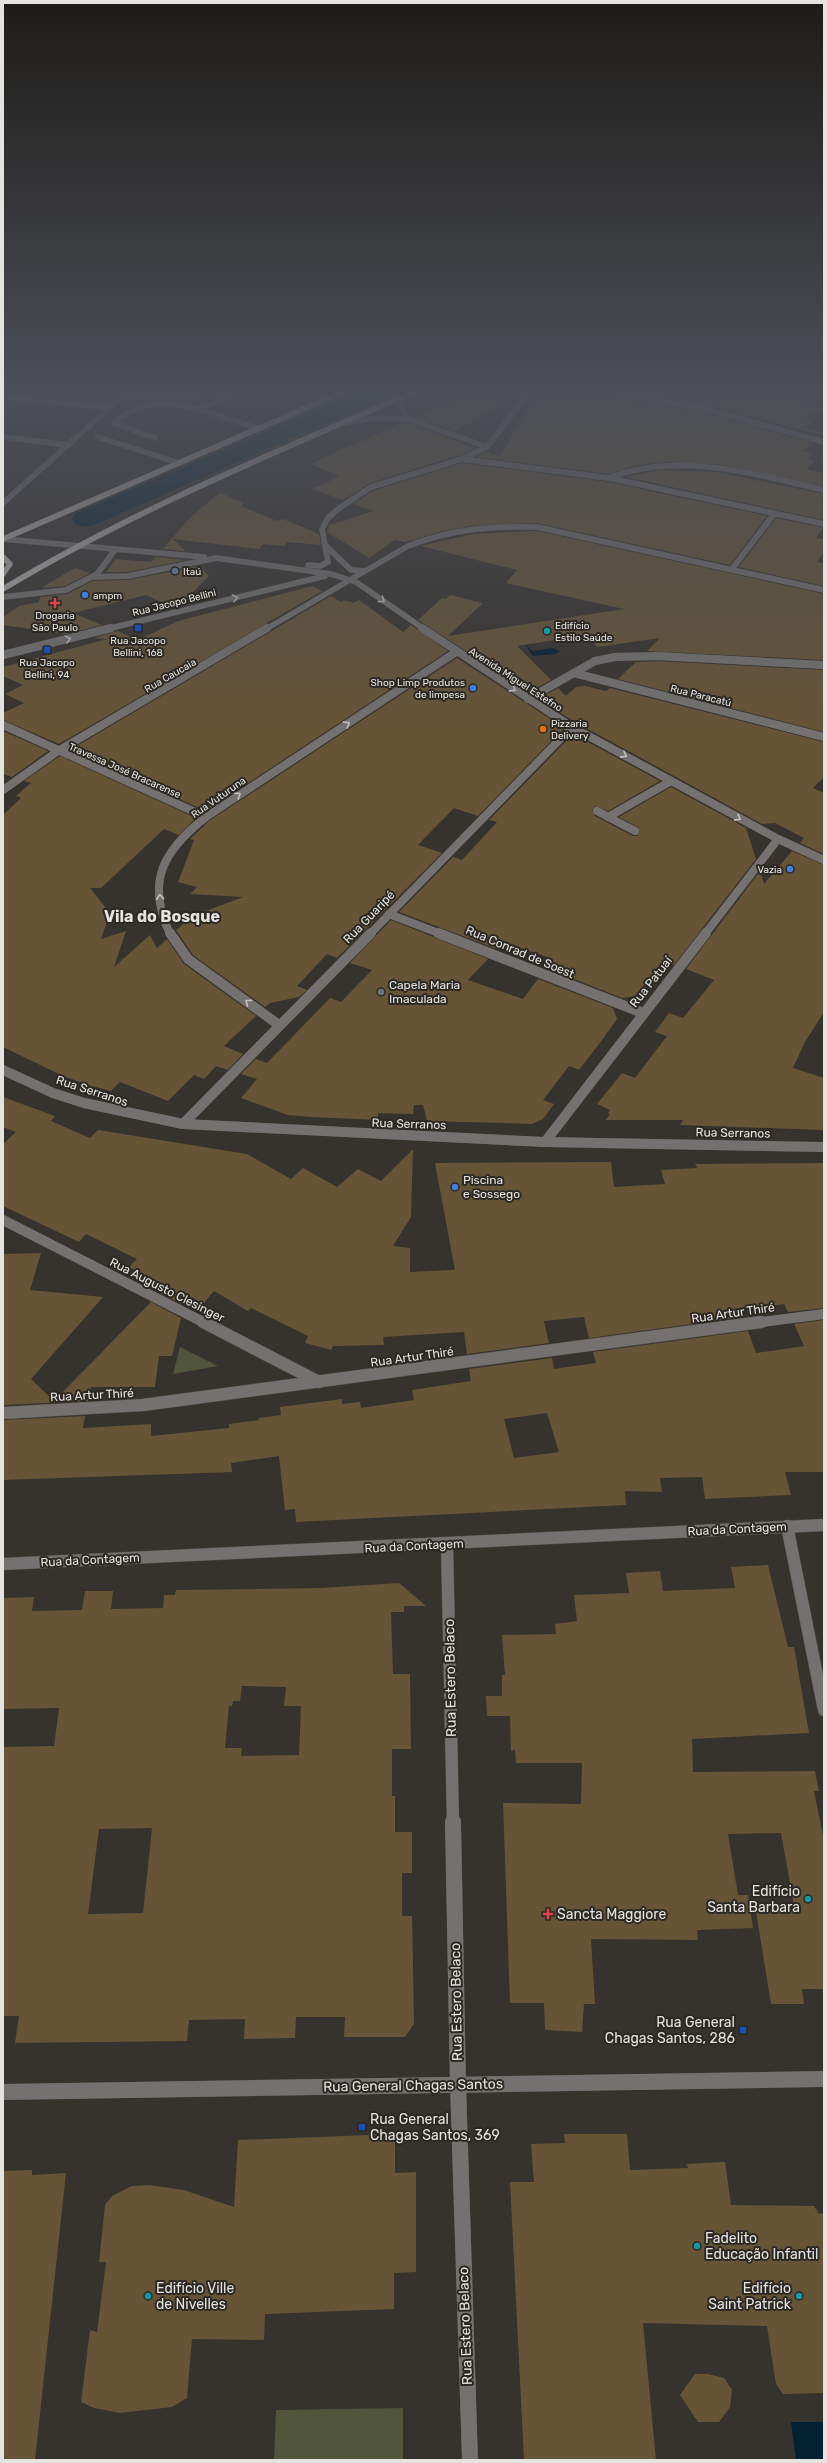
<svg xmlns="http://www.w3.org/2000/svg" width="827" height="2463" font-family="Rubik,sans-serif">
  <style>
    .green { fill: #50553b }
    .water { fill: #042033 }
    .lines { fill: none; stroke-linecap: round; stroke-linejoin: round }
    .river { fill: #042033; fill-rule: evenodd }
    .building { fill: #665436; fill-rule: evenodd }
    .minor-far4-casing { stroke: #524e49; stroke-width: 6 }
    .minor-far3-casing { stroke: #524e49; stroke-width: 8 }
    .minor-far2-casing { stroke: #524e49; stroke-width: 10 }
    .minor-far1-casing { stroke: #524e49; stroke-width: 13 }
    .minor-casing { stroke: #524e49; stroke-width: 16 }
    .major-casing { stroke: #524e49; stroke-width: 6 }
    .minor-far4 { stroke: #747170; stroke-width: 5.5 }
    .minor-far3 { stroke: #747170; stroke-width: 8 }
    .minor-far2 { stroke: #747170; stroke-width: 10 }
    .minor-far1 { stroke: #747170; stroke-width: 12 }
    .minor { stroke: #747170; stroke-width: 16 }
    .major { stroke: #b5afac; stroke-width: 5.5 }
    .oneway { stroke: #c3c1be }
    .service-dot { fill: #5c6f8a; stroke: #2c2924; stroke-width: 1.5 }
    .shop-dot { fill: #3f7fe0; stroke: #2c2924; stroke-width: 1.5 }
    .health-dot { fill: #e0444e; stroke: #2c2924; stroke-width: 1.5 }
    .transit-dot { fill: #1a4fb4; stroke: #2c2924; stroke-width: 1.5 }
    .culture-dot { fill: #0f9aa8; stroke: #2c2924; stroke-width: 1.5 }
    .food-dot { fill: #e8710a; stroke: #2c2924; stroke-width: 1.5 }
    .worship-dot { fill: #6b7280; stroke: #2c2924; stroke-width: 1.5 }
    .labels { text-anchor: middle; stroke-width: 4; stroke-linejoin: round; paint-order: stroke }
    .far-poi-label { font-size: 10px; fill: #e5e3df; stroke: #2c2924; text-anchor: start }
    .far-street-label { font-size: 10px; fill: #e5e3df; stroke: #2c2924 }
    .street-label { font-size: 12px; fill: #e5e3df; stroke: #2c2924 }
    .poi-label { font-size: 12px; fill: #e5e3df; stroke: #2c2924; text-anchor: start }
    .near-street-label { font-size: 14px; fill: #e5e3df; stroke: #2c2924 }
    .near-poi-label { font-size: 14px; fill: #e5e3df; stroke: #2c2924; text-anchor: start }
    .district-label { font-size: 16px; font-weight: bold; fill: #e5e3df; stroke: #2c2924 }
  </style>
  <rect width="100%" height="100%" fill="#36322d"/>
  <!-- green -->
  <g class="green">
    <polygon points="180,1347 218,1366 173,1374"/>
    <polygon points="403,2408 403,2460 274,2460 276,2410"/>
  </g>
  <!-- water -->
  <g class="water">
    <polygon points="519,636 532,651 553,648 560,651 556,654 533,656"/>
    <polygon points="791,2422 824,2422 824,2460 796,2460"/>
  </g>
  <g class="lines">
    <!-- river -->
    <polygon class="river" points="359,392 390,392 386,397 94,525 85,527 76,525 72,519 76,513"/>
  </g>
  <!-- building -->
  <g class="building">
    <polygon points="471,392 524,392 455,431 415,417"/>
    <polygon points="538,392 602,392 605,396 698,411 813,443 803,451 813,454 806,459 815,461 806,469 824,473 824,486 717,464 661,462 634,466 609,474 477,457 486,452 500,456"/>
    <polygon points="630,392 821,392 803,402 821,409 803,418 814,421 805,427 824,433 824,436 700,403"/>
    <polygon points="402,423 408,423 475,448 460,455 370,483 343,500 312,489 340,476 310,464"/>
    <polygon points="462,463 608,482 767,516 730,565 537,523 471,526 439,532 406,542 395,540 369,558 327,532 329,525 374,511 353,504 373,491"/>
    <polygon points="662,470 716,472 824,494 824,520 626,477"/>
    <polygon points="221,493 244,503 241,506 277,521 283,519 319,534 321,545 287,542 284,546 263,544 259,549 173,539 185,551 163,549 189,519 213,498"/>
    <polygon points="776,518 823,528 816,538 824,539 824,552 817,562 824,563 824,586 739,567"/>
    <polygon points="537,531 824,594 824,660 647,651 660,638 597,647 588,635 517,646 551,680 529,692 418,620 442,598 446,599 450,595 483,603 448,636 624,609 506,583 517,570 421,546 472,534"/>
    <polygon points="156,557 186,560 128,572 106,572 116,559 151,562"/>
    <polygon points="199,566 209,576 178,607 174,608 146,595 73,613 102,625 66,634 3,625 3,617 19,606 39,602 40,597 68,594 92,581 129,580"/>
    <polygon points="75,568 90,573 65,586 43,588 44,586"/>
    <polygon points="313,586 322,591 59,744 3,720 3,713 24,703 5,694 23,685 3,676 3,667 107,639 94,638 117,631 138,640 178,621"/>
    <polygon points="331,596 341,602 344,600 353,603 359,600 403,632 411,625 448,651 206,811 70,750"/>
    <polygon points="457,658 564,728 478,816 454,808 418,845 442,853 337,958 327,954 297,986 307,990 299,997 270,1003 265,1007 193,955 176,930 183,924 182,920 243,897 190,894 197,887 178,882 194,840 190,839 209,821"/>
    <polygon points="657,661 824,670 824,732 618,679 636,662"/>
    <polygon points="585,686 606,691 610,688 824,742 824,777 813,788 824,793 824,854 800,843 804,838 775,823 762,824 575,722 539,699 558,688 566,696 576,687"/>
    <polygon points="3,731 48,751 12,777 3,774"/>
    <polygon points="573,734 660,781 608,811 595,806 592,811 595,816 633,836 637,836 639,828 619,817 671,787 746,828 756,859 674,965 664,961 635,996 622,998 546,968 553,959 503,942 497,949 399,912 453,857 462,860 497,822 489,820"/>
    <polygon points="60,756 196,818 179,835 164,829 101,888 90,888 110,913 101,939 126,931 114,967 150,935 157,948 167,939 184,964 256,1016 224,1046 243,1054 228,1070 216,1066 204,1079 194,1075 168,1101 120,1082 111,1091 88,1085 61,1075 3,1047 3,815 21,798 16,796 31,783 24,781"/>
    <polygon points="792,851 824,865 824,1012 805,1042 793,1068 824,1078 824,1130 680,1125 683,1120 606,1120 610,1114 608,1113 610,1110 597,1104 622,1073 635,1078 667,1036 655,1032 669,1013 683,1018 714,980 686,969 760,871 764,884"/>
    <polygon points="391,920 488,959 468,980 523,999 538,979 613,1008 617,1019 599,1044 579,1070 569,1066 543,1100 554,1104 543,1119 532,1124 427,1121 423,1105 414,1105 413,1114 378,1113 378,1120 312,1117 288,1115 241,1098 257,1079 241,1074 256,1059 267,1063 330,998 341,1002 372,970 350,963"/>
    <polygon points="3,1097 55,1116 51,1121 90,1138 98,1130 247,1154 291,1179 303,1168 337,1187 358,1169 381,1181 413,1149 411,1217 393,1246 410,1248 410,1272 455,1270 435,1163 611,1162 614,1187 665,1184 661,1170 697,1168 695,1164 824,1163 824,1308 788,1312 784,1304 741,1310 743,1317 589,1338 584,1317 544,1321 549,1343 467,1354 464,1332 383,1337 384,1345 333,1346 331,1350 305,1343 308,1336 251,1308 248,1311 214,1291 203,1304 186,1294 183,1305 160,1293 167,1286 129,1267 137,1259 86,1234 79,1242 3,1206 3,1144 16,1132 3,1127"/>
    <polygon points="41,1253 30,1290 103,1297 31,1379 54,1401 151,1302 181,1318 172,1356 159,1356 155,1387 91,1387 88,1401 3,1405 3,1254"/>
    <path d="M824,1320V1472H785L791,1495L705,1499L702,1477L660,1478L662,1492L625,1491L626,1505L296,1522L295,1509L285,1510L279,1456L231,1463L232,1472L3,1480V1420L85,1416L83,1428L151,1424V1436L229,1428V1424L259,1420V1418L281,1415L280,1407L342,1399V1404L360,1402L361,1408L414,1400L412,1390L471,1381L469,1369L552,1358L554,1369L596,1363L593,1352L748,1331L756,1353L804,1346L794,1324ZM547,1413L559,1452L514,1458L504,1419Z"/>
    <polygon points="768,1565 788,1647 794,1647 809,1733 692,1739 693,1772 815,1771 819,1791 814,1791 824,1841 824,1989 802,1989 804,2004 771,2004 756,1912 795,1911 781,1833 728,1834 738,1895 748,1895 753,1928 697,1930 698,1940 591,1939 595,2004 584,2004 582,2032 545,2030 544,2003 510,2003 503,1803 581,1804 582,1763 516,1763 515,1750 511,1751 510,1716 487,1716 486,1696 502,1696 502,1675 505,1675 502,1635 556,1634 555,1624 577,1621 574,1595 629,1593 626,1573 660,1571 663,1591 735,1588 731,1567"/>
    <path d="M399,1583L426,1606H404V1612H391L393,1674H410L411,1749H392V1796H395V1832H412V1873H402V1916H412L413,1962L414,2024L405,2037H344L345,2017H296L295,2038L244,2039L245,2019L189,2020L187,2041L15,2043L19,2016H3V1747L54,1746L59,1708L3,1709V1598L34,1597L32,1611L82,1610L85,1591H113L111,1609L163,1608L164,1595H175L176,1590L321,1588ZM242,1686L286,1687L284,1706H301L299,1755L241,1756L242,1748H225L229,1706H232L233,1701H240ZM152,1828L143,1913L88,1914L99,1829Z"/>
    <polygon points="395,2134 395,2173 416,2172 416,2272 394,2273 394,2309 265,2314 264,2340 192,2339 187,2398 172,2407 120,2413 94,2408 81,2402 90,2330 97,2332 106,2262 99,2262 105,2205 112,2196 132,2186 149,2185 184,2190 234,2207 238,2140"/>
    <polygon points="564,2134 627,2134 630,2170 688,2168 687,2164 725,2162 731,2205 814,2206 819,2214 824,2213 824,2393 783,2394 776,2384 767,2326 643,2323 656,2460 524,2460 510,2182 534,2182 531,2144 565,2143"/>
    <polygon points="32,2170 32,2175 66,2173 35,2460 3,2460 3,2171"/>
    <polygon points="695,2374 708,2374 724,2378 732,2390 730,2407 719,2422 698,2422 680,2395"/>
  </g>
  <g class="lines">
    <defs>
      <g id="minor-far4">
        <polyline points="240,392 198,409 257,428"/>
        <polyline points="333,392 339,393"/>
        <polyline points="606,392 699,407 824,442"/>
        <polyline points="405,395 401,408 409,419"/>
        <polyline points="123,396 197,396 223,392"/>
        <polyline points="3,397 110,408"/>
        <polyline points="346,422 379,418 409,419 487,447"/>
        <polyline points="3,437 68,445"/>
        <polyline points="98,437 176,462"/>
        <path d="M155,438L114,423C136,400 170,402 198,409"/>
        <polyline points="462,459 609,478 824,524"/>
        <path d="M609,478C678,451 755,474 824,490"/>
        <polyline points="3,503 127,392"/>
        <polyline points="3,539 204,557"/>
        <polyline points="326,546 351,570 364,571"/>
        <polyline points="308,565 320,566 328,562 322,529 328,518 338,509 371,487 462,459 487,447 529,392"/>
        <polyline points="732,569 774,514"/>
        <polyline points="93,577 128,576 216,558 331,574 356,582 424,629"/>
        <polyline points="3,597 66,590 97,574 115,550"/>
        <polyline points="107,629 325,576"/>
        <path d="M266,629L408,546C451,529 491,526 537,527L824,590"/>
      </g>
      <g id="minor-far3">
        <polyline points="422,628 572,727 778,839 824,860"/>
        <polyline points="3,655 111,628"/>
        <polyline points="574,673 824,737"/>
        <polyline points="528,699 595,661 615,657 657,656 824,665"/>
        <polyline points="3,725 206,817"/>
        <polyline points="3,790 58,751 267,628"/>
        <polyline points="597,811 635,831"/>
        <polyline points="608,817 671,781"/>
        <polyline points="389,914 441,934"/>
        <path d="M170,934C145,881 164,850 206,817L456,652"/>
        <polyline points="370,934 572,727"/>
        <polyline points="705,934 778,839"/>
      </g>
      <g id="minor-far2">
        <polyline points="170,933 188,959 279,1025"/>
        <polyline points="438,933 643,1013"/>
        <polyline points="3,1070 53,1093 84,1103 183,1124 545,1142 824,1147"/>
        <polyline points="183,1124 371,933"/>
        <polyline points="545,1142 706,933"/>
        <polyline points="3,1220 205,1323"/>
        <polyline points="754,1323 824,1314"/>
      </g>
      <g id="minor-far1">
        <polyline points="203,1322 319,1382"/>
        <polyline points="3,1413 143,1405 761,1322"/>
        <polyline points="787,1526 824,1710"/>
        <polyline points="447,1544 453,1823"/>
        <polyline points="3,1564 824,1525"/>
      </g>
      <g id="minor">
        <polyline points="453,1822 458,2084 470,2460"/>
        <polyline points="3,2092 824,2079"/>
      </g>
      <g id="major">
        <polyline points="3,539 343,392"/>
        <polyline points="3,557 10,564 3,574"/>
        <path d="M3,589C134,510 274,453 414,392"/>
      </g>
    </defs>
    <!-- minor-far4 casing -->
    <use href="#minor-far4" class="minor-far4-casing"/>
    <!-- minor-far3 casing -->
    <use href="#minor-far3" class="minor-far3-casing"/>
    <!-- minor-far2 casing -->
    <use href="#minor-far2" class="minor-far2-casing"/>
    <!-- minor-far1 casing -->
    <use href="#minor-far1" class="minor-far1-casing"/>
    <!-- minor casing -->
    <use href="#minor" class="minor-casing"/>
    <!-- major casing -->
    <use href="#major" class="major-casing"/>
    <!-- minor-far4 -->
    <use href="#minor-far4" class="minor-far4"/>
    <!-- minor-far3 -->
    <use href="#minor-far3" class="minor-far3"/>
    <!-- minor-far2 -->
    <use href="#minor-far2" class="minor-far2"/>
    <!-- minor-far1 -->
    <use href="#minor-far1" class="minor-far1"/>
    <!-- minor -->
    <use href="#minor" class="minor"/>
    <!-- major -->
    <use href="#major" class="major"/>
  </g>
  <!-- one-way arrows -->
  <defs><path id="oneway-chevron" d="M-2-3.5L2.5 0L-2 3.5" fill="none" stroke-width="1.6" stroke-linecap="round" stroke-linejoin="round"/></defs>
  <g class="oneway">
    <use href="#oneway-chevron" transform="translate(235 598) rotate(-14)"/>
    <use href="#oneway-chevron" transform="translate(382 600) rotate(36)"/>
    <use href="#oneway-chevron" transform="translate(68 639) rotate(-14)"/>
    <use href="#oneway-chevron" transform="translate(513 689) rotate(33)"/>
    <use href="#oneway-chevron" transform="translate(347 724) rotate(-33)"/>
    <use href="#oneway-chevron" transform="translate(624 755) rotate(28)"/>
    <use href="#oneway-chevron" transform="translate(238 795) rotate(-33)"/>
    <use href="#oneway-chevron" transform="translate(738 818) rotate(29)"/>
    <use href="#oneway-chevron" transform="translate(160 897) rotate(-93)"/>
    <use href="#oneway-chevron" transform="translate(248 1002) rotate(-144)"/>
  </g>
  <!-- sky -->
  <linearGradient id="sky" x2="0" y2="1"><stop stop-color="#1e1c19"/><stop offset="0.53" stop-color="#4c4f57"/><stop offset="1" stop-color="#4c4f57" stop-opacity="0"/></linearGradient>
  <rect width="827" height="736" fill="url(#sky)"/>
  <!-- markers -->
  <circle class="service-dot" cx="175" cy="571" r="4"/>
  <g class="shop-dot">
    <circle cx="85" cy="595" r="4"/>
    <circle cx="473" cy="688" r="4"/>
    <circle cx="790" cy="869" r="4"/>
    <circle cx="455" cy="1187" r="4"/>
  </g>
  <g class="health-dot">
    <path d="M53 597h4v4h4v4h-4v4h-4v-4h-4v-4h4z"/>
    <path d="M546 1908h4v4h4v4h-4v4h-4v-4h-4v-4h4z"/>
  </g>
  <g class="transit-dot">
    <rect x="134" y="624" width="8" height="8" rx="2"/>
    <rect x="43" y="646" width="8" height="8" rx="2"/>
    <rect x="739" y="2026" width="8" height="8" rx="2"/>
    <rect x="358" y="2123" width="8" height="8" rx="2"/>
  </g>
  <g class="culture-dot">
    <circle cx="547" cy="631" r="4"/>
    <circle cx="808" cy="1899" r="4"/>
    <circle cx="697" cy="2246" r="4"/>
    <circle cx="148" cy="2296" r="4"/>
    <circle cx="799" cy="2296" r="4"/>
  </g>
  <circle class="food-dot" cx="543" cy="729" r="4"/>
  <circle class="worship-dot" cx="381" cy="992" r="4"/>
  <g class="labels">
    <!-- far-poi labels -->
    <g class="far-poi-label">
      <text x="183" y="575">Itaú</text>
      <text x="93" y="599">ampm</text>
      <text x="55" y="619" text-anchor="middle">Drogaria<tspan x="55" dy="12">São Paulo</tspan></text>
      <text x="555" y="629">Edifício<tspan x="555" dy="12">Estilo Saúde</tspan></text>
      <text x="138" y="644" text-anchor="middle">Rua Jacopo<tspan x="138" dy="12">Bellini, 168</tspan></text>
      <text x="47" y="666" text-anchor="middle">Rua Jacopo<tspan x="47" dy="12">Bellini, 94</tspan></text>
      <text x="465" y="686" text-anchor="end">Shop Limp Produtos<tspan x="465" dy="12">de limpesa</tspan></text>
      <text x="551" y="727">Pizzaria<tspan x="551" dy="12">Delivery</tspan></text>
      <text x="782" y="873" text-anchor="end">Vazia</text>
    </g>
    <!-- far-street labels -->
    <g class="far-street-label">
      <text transform="translate(174 602) rotate(-14)" y="4">Rua Jacopo Bellini</text>
      <text transform="translate(170 675) rotate(-30)" y="4">Rua Caucaia</text>
      <text transform="translate(516 679) rotate(33)" y="4">Avenida Miguel Estefno</text>
      <text transform="translate(701 695) rotate(14)" y="4">Rua Paracatú</text>
      <text transform="translate(125 770) rotate(24)" y="4">Travessa José Bracarense</text>
      <text transform="translate(218 797) rotate(-35)" y="4">Rua Vuturuna</text>
    </g>
    <!-- street labels -->
    <g class="street-label">
      <text transform="translate(369 917) rotate(-46)" y="4">Rua Guaripé</text>
      <text transform="translate(520 952) rotate(23)" y="4">Rua Conrad de Soest</text>
      <text transform="translate(651 982) rotate(-52)" y="4">Rua Patuaí</text>
      <text transform="translate(92 1091) rotate(18)" y="4">Rua Serranos</text>
      <text transform="translate(409 1124) rotate(2)" y="4">Rua Serranos</text>
      <text transform="translate(733 1133) rotate(1)" y="4">Rua Serranos</text>
      <text transform="translate(167 1290) rotate(27)" y="4">Rua Augusto Clesinger</text>
      <text transform="translate(733 1313) rotate(-8)" y="4">Rua Artur Thiré</text>
      <text transform="translate(412 1357) rotate(-8)" y="4">Rua Artur Thiré</text>
      <text transform="translate(92 1395) rotate(-3)" y="4">Rua Artur Thiré</text>
      <text transform="translate(737 1529) rotate(-3)" y="4">Rua da Contagem</text>
      <text transform="translate(414 1546) rotate(-3)" y="4">Rua da Contagem</text>
      <text transform="translate(90 1560) rotate(-3)" y="4">Rua da Contagem</text>
    </g>
    <!-- poi labels -->
    <g class="poi-label">
      <text x="389" y="989">Capela Maria<tspan x="389" dy="14">Imaculada</tspan></text>
      <text x="463" y="1184">Piscina<tspan x="463" dy="14">e Sossego</tspan></text>
    </g>
    <!-- near-street labels -->
    <g class="near-street-label">
      <text transform="translate(450 1678) rotate(-91)" y="5">Rua Estero Belaco</text>
      <text transform="translate(456 2002) rotate(-91)" y="5">Rua Estero Belaco</text>
      <text transform="translate(413 2085) rotate(-1)" y="5">Rua General Chagas Santos</text>
      <text transform="translate(465 2326) rotate(-92)" y="5">Rua Estero Belaco</text>
    </g>
    <!-- near-poi labels -->
    <g class="near-poi-label">
      <text x="800" y="1896" text-anchor="end">Edifício<tspan x="800" dy="16">Santa Barbara</tspan></text>
      <text x="557" y="1919">Sancta Maggiore</text>
      <text x="735" y="2027" text-anchor="end">Rua General<tspan x="735" dy="16">Chagas Santos, 286</tspan></text>
      <text x="370" y="2124">Rua General<tspan x="370" dy="16">Chagas Santos, 369</tspan></text>
      <text x="705" y="2243">Fadelito<tspan x="705" dy="16">Educação Infantil</tspan></text>
      <text x="156" y="2293">Edifício Ville<tspan x="156" dy="16">de Nivelles</tspan></text>
      <text x="791" y="2293" text-anchor="end">Edifício<tspan x="791" dy="16">Saint Patrick</tspan></text>
    </g>
    <!-- district labels -->
    <g class="district-label">
      <text x="162" y="922">Vila do Bosque</text>
    </g>
  </g>
  <!-- border -->
  <rect width="827" height="2463" fill="none" stroke="#e5e3df" stroke-width="8"/>
</svg>
